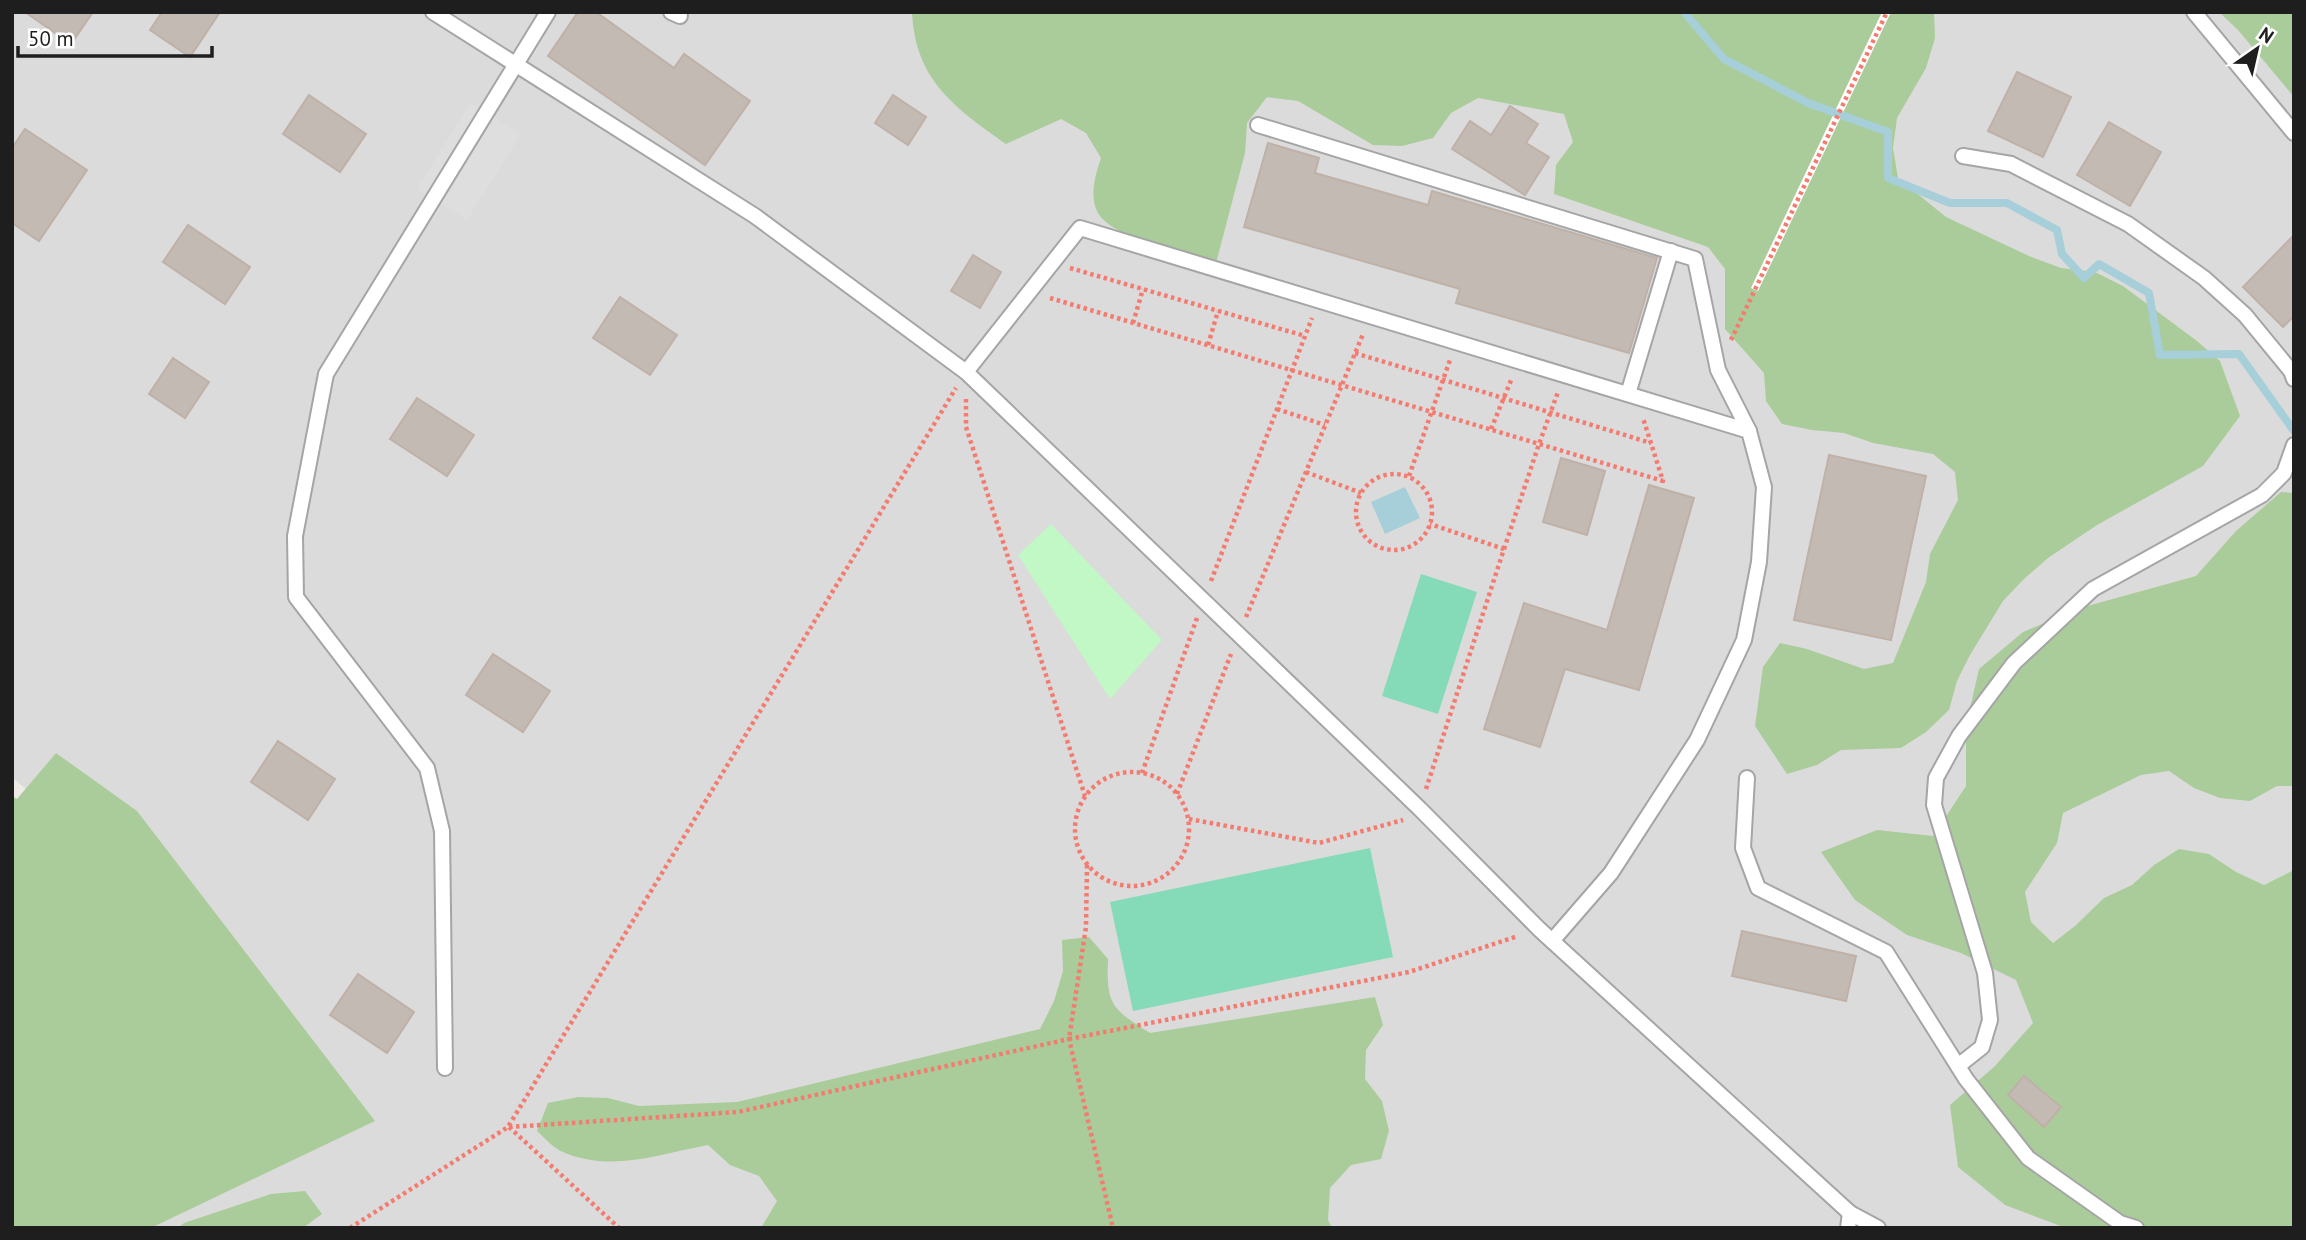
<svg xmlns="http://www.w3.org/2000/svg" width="2306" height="1240" font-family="'PT Sans',sans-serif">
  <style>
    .residential { fill: #dcdbdb }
    .forest { fill: #aacc9a }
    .park { fill: #c2f7c6 }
    .pitch { fill: #85dab8 }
    .parking { fill: #dedede }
    .water { fill: #a6cfda }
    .pier { fill: #fff }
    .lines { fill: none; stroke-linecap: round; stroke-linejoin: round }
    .stream { stroke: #a6cfda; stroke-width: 8 }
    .building { fill: #c3bab4; stroke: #bfb1a7; stroke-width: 2 }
    .lane-casing { stroke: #a5a5a5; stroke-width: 18 }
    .path { stroke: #f47b70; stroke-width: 4.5; stroke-dasharray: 3.5 3.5; stroke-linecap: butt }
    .lane { stroke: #fff; stroke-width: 14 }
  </style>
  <rect width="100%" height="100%" fill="#eeebe4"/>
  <!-- residential -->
  <polygon class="residential" points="12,12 2294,12 2294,1228 151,1228 374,1121 56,753 26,789 12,777"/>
  <!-- forest -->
  <g class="forest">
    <path d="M912,12H1934L1935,38L1926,68L1897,118L1893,148L1898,178L1946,217L2029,256L2061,268L2095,272L2123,286L2197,341L2220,361L2240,416L2203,466L2097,525L2048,558L2025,578L2003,601L1970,655L1957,681L1949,710L1926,732L1901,748L1841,750L1817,765L1787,774L1755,726L1763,667L1780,643L1807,649L1864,669L1893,663L1926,582L1930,554L1958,500L1955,472L1933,454L1873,443L1844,433L1812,430L1782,424L1766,401L1764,373L1725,329V269L1708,247L1554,194L1556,165L1573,142L1564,114L1478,98L1451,113L1433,138L1402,146L1373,145L1298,101L1267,97L1247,123L1245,153L1216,263C1188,254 1117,239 1100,216C1088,199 1095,176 1101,158L1086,133L1061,119L1006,144C955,108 915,80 912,12Z"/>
    <polygon points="2219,12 2294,12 2294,97 2238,30"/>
    <polygon points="2281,492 2294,493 2294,786 2277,786 2250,801 2220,798 2194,788 2169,771 2141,775 2063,813 2057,843 2025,892 2031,922 2053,943 2075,926 2104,898 2132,885 2154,865 2179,849 2209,854 2236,872 2264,885 2294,870 2294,1228 2066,1228 2005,1205 1958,1167 1950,1105 1995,1066 2033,1023 2016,980 1961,953 1907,935 1855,900 1821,852 1877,830 1933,836 1966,786 1966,726 1979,669 2023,632 2080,608 2196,576 2236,531"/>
    <polygon points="56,753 137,811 375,1121 151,1228 12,1228 12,796 17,799"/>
    <path d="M1089,937L1108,959C1106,1005 1112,1009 1150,1033L1375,997L1383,1025L1366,1050L1365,1079L1382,1101L1389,1131L1381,1159L1351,1165L1330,1188L1328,1220L1332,1228H761L777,1201L759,1176L730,1165L708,1145C660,1154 610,1173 563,1152C553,1148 545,1138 537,1131L548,1103L578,1097L608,1098L639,1106L737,1102L1040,1029L1054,1001L1063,971L1062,940Z"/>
    <polygon points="305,1191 322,1214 303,1228 178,1228 184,1223 271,1194"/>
  </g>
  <!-- park -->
  <polygon class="park" points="1051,524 1162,640 1110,699 1018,555"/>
  <!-- pitch -->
  <g class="pitch">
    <polygon points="1421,574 1477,592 1438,714 1382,696"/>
    <polygon points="1370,848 1393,957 1133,1011 1110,902"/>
  </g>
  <!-- parking -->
  <polygon class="parking" points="470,103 521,134 467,220 417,189"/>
  <!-- water -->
  <polygon class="water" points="1405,487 1420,518 1385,534 1371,502"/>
  <!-- pier -->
  <polygon class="pier" points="1882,12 1891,12 1758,291 1755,290 1751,288"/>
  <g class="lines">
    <!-- stream -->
    <polyline class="stream" points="1684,12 1724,59 1808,103 1888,132 1888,178 1950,203 2007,203 2057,230 2062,254 2084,278 2099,264 2149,293 2160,355 2239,354 2294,431"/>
  </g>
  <!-- building -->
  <g class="building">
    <polygon points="25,12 93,12 71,44"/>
    <polygon points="162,12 220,12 190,57 150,30"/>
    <polygon points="578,12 596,12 674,68 684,54 750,101 705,165 548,56"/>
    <polygon points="2017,72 2071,97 2043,157 1988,131"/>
    <polygon points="309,95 366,134 340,172 283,134"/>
    <polygon points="893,95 926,117 908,145 875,123"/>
    <polygon points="1510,106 1538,124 1526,143 1549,157 1525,195 1452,149 1470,121 1491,135"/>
    <polygon points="2109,122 2161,152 2130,206 2077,175"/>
    <polygon points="25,129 87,170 39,241 12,223 12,148"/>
    <polygon points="1268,143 1319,158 1315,173 1428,205 1432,191 1657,258 1629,353 1456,303 1460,289 1244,227"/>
    <polygon points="188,225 250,267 225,304 163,262"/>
    <polygon points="2294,235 2294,316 2283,327 2243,287"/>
    <polygon points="973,255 1001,272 980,308 951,291"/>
    <polygon points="620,297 677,335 650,375 593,338"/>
    <polygon points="173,358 209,382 185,418 149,394"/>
    <polygon points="417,398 474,435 447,476 390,439"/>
    <polygon points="1829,455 1926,476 1891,640 1794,620"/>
    <polygon points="1561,458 1605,471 1587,535 1543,522"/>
    <polygon points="1649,485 1694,498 1639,690 1565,669 1540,747 1484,729 1524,603 1607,630"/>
    <polygon points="493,654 550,691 523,732 466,695"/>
    <polygon points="278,741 335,779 308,820 251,782"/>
    <polygon points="1742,931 1856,956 1846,1001 1732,976"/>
    <polygon points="358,974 414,1012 387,1053 330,1015"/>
    <polygon points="2024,1076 2061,1107 2044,1127 2008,1095"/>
  </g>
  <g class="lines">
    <defs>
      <g id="lane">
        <polyline points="433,12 755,216 966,372 1420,809 1539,929 1850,1213 1878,1228"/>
        <polyline points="671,12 680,16"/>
        <polyline points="2194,12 2294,133"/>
        <polyline points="1258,125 1695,259 1718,370 1749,431"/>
        <polyline points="1963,156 2011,164 2128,224 2204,278 2245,315 2291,371 2294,379"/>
        <polyline points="966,372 1080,228 1749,431 1764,487 1759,562 1744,640 1697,740 1611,873 1552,941"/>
        <polyline points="1628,394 1671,251"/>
        <polyline points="1747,778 1743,848 1758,888 1886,952 1966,1079 2028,1158 2120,1223 2136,1228"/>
        <polyline points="1958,1066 1982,1047 1990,1020 1985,973 1934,805 1936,778 1959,736 2014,663 2093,589 2262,495 2284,473 2294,445"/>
        <polyline points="445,1068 442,831 427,768 296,597 295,536 326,374 548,12"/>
        <polyline points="1848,1228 1850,1213"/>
      </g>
    </defs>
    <!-- lane casing -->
    <use href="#lane" class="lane-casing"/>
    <!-- path -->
    <g class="path">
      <polyline points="1070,268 1305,336"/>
      <polyline points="1050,298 1663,481 1643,418"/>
      <polyline points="1133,323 1143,289"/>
      <polyline points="1731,340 1887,12"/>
      <polyline points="1208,345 1218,311"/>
      <polyline points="1355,353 1651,443"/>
      <polyline points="966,399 966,427 1085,796"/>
      <polyline points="1277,409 1325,425"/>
      <polyline points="1491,429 1512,378"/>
      <polyline points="1306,472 1361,493"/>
      <circle cx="1394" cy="512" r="38"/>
      <polyline points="1409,476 1450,360"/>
      <polyline points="1504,549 1539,444 1558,392"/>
      <polyline points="1211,581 1312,318"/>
      <polyline points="1246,617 1363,334"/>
      <circle cx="1132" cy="829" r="57"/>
      <polyline points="1142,773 1197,618"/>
      <polyline points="1426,789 1504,549 1430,524"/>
      <polyline points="1177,794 1231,654"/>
      <polyline points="1189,819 1319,843 1403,820"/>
      <polyline points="1087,865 1086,927 1069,1039 1409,972 1518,936"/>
      <polyline points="509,1127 738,1112 1069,1039 1113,1228"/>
      <polyline points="509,1127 619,1228"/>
      <polyline points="350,1228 508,1127 956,388"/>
    </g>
    <!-- lane -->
    <use href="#lane" class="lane"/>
  </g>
  <!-- border -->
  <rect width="2306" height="1240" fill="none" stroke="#1e1e1e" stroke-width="28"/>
  <!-- north arrow -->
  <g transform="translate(2257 49) rotate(34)" stroke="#ffffff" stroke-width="5" paint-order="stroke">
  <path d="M0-5L12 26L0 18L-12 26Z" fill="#1e1e1e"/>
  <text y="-10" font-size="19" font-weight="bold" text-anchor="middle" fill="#1e1e1e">N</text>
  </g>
  <!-- scale -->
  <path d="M18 46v10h194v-10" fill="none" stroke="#1e1e1e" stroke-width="3.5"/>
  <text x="28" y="46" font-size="21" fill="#1e1e1e" stroke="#ffffff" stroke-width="5" paint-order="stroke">50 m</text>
</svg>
